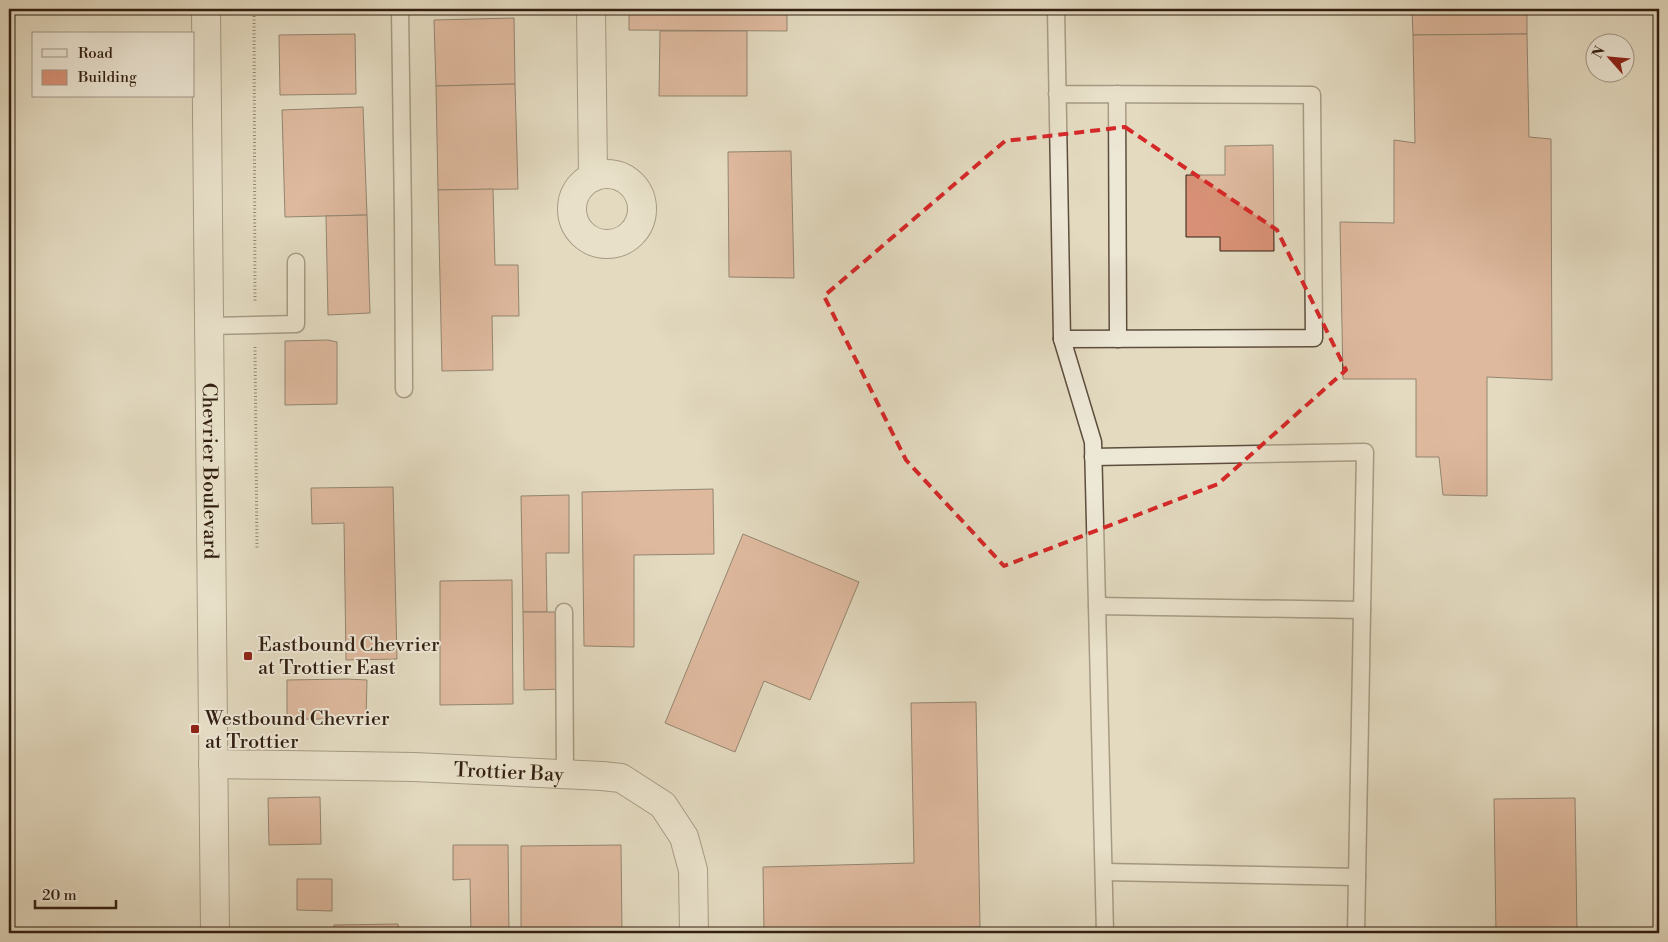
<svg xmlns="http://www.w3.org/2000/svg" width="1668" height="942" font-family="'Libre Bodoni',serif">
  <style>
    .building { fill: #d89176; stroke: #321f11 }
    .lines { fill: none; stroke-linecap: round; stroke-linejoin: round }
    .service-casing { stroke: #5e4e3d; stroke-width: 19 }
    .minor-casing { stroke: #5e4e3d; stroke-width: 30 }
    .tertiary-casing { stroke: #5e4e3d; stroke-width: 30 }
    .path { stroke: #321f11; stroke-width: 3; stroke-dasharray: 1 2.5; stroke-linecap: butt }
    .service { stroke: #ede7d6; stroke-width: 16 }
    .minor { stroke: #ede7d6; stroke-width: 28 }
    .tertiary { stroke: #ede7d6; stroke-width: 28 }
    .marked { fill: none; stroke: #d62828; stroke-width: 4; stroke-dasharray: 10 6; stroke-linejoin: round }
    .poi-dot { fill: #8f2418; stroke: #ede7d6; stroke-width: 2 }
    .labels { text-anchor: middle; stroke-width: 4; stroke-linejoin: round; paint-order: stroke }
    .street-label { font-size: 20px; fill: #321f11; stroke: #ede7d6 }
    .poi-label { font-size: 20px; fill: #321f11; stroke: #ede7d6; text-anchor: start }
  </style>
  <rect width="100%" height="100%" fill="#e3dac0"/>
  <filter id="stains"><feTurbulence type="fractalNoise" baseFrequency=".004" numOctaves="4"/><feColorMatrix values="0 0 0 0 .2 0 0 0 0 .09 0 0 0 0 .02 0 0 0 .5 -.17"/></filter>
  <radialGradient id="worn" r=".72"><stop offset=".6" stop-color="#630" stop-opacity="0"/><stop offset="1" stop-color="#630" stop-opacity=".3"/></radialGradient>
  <!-- building -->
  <g class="building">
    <polygon points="629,9 787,9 787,31 629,30"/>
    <polygon points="1412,9 1527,9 1527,34 1413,35"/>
    <polygon points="514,18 515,84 436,86 434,20"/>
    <polygon points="660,31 747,31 747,96 659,96"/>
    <polygon points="355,34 356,94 280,95 279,35"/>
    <polygon points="1527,34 1529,137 1551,139 1552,380 1487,377 1487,496 1443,495 1439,457 1416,457 1416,379 1343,379 1340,222 1394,223 1394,140 1415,143 1413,35"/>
    <polygon points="515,84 518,189 438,190 436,86"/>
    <polygon points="363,107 367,215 285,217 282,110"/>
    <polygon points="1273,145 1274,251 1220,251 1220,237 1186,237 1186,175 1225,175 1225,146"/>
    <polygon points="791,151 794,278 729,277 728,152"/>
    <polygon points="493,189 495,265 518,265 519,316 492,316 493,370 442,371 438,190"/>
    <polygon points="367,215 370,313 328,315 326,216"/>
    <polygon points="328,340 337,342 337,404 285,405 285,341"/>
    <polygon points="393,487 397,659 346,660 344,523 312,524 311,488"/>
    <polygon points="713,489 714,554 634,555 634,647 584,646 582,492"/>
    <polygon points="569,495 569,553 546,553 547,612 523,612 521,496"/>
    <polygon points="743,534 859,582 810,700 764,681 735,752 665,723"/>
    <polygon points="512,580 513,704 440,705 440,581"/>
    <polygon points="523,612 564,612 565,689 524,690"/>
    <polygon points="346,679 367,680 366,719 287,719 287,680"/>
    <polygon points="976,702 980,927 764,931 763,867 914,863 911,703"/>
    <polygon points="320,797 321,844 269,845 268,798"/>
    <polygon points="1575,798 1577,933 1496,933 1494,799"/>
    <polygon points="453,845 508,845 509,933 471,933 470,879 453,880"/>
    <polygon points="621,845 622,933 521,933 521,846"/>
    <polygon points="297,879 332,879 332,911 297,910"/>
    <polygon points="398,924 399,933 334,933 334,925"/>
  </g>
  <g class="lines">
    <defs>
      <g id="service">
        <polyline points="400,9 403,217 404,389"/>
        <polyline points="1056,9 1062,339 1314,338 1312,95 1057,94"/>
        <polyline points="1117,94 1118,339"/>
        <polyline points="209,326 296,324 296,262"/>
        <polyline points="1062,339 1093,442 1105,933"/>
        <polyline points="1093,457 1365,452 1356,933"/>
        <polyline points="1097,606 1362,610"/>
        <polyline points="564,612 565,774"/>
        <polyline points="1104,872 1357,877"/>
      </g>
      <g id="minor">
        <polyline points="591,9 593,177"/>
        <circle cx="607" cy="209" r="35"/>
        <path id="s1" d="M213,764L414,767L602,776L621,778L663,805L684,837L693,870L694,933"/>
      </g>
      <g id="tertiary">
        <path id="s2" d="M206,9L215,933"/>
      </g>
    </defs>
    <!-- service casing -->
    <use href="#service" class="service-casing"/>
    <!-- minor casing -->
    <use href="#minor" class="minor-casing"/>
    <!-- tertiary casing -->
    <use href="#tertiary" class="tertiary-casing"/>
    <!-- path -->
    <g class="path">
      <polyline points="254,9 255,303"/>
      <polyline points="255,347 257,548"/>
    </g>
    <!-- service -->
    <use href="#service" class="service"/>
    <!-- minor -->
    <use href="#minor" class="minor"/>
    <!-- tertiary -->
    <use href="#tertiary" class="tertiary"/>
  </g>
  <!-- marked area -->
  <path d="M0 0H1668V942H0ZM1125,127L1277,230L1346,370L1218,484L1004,566L906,460L824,296L1005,141Z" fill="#e3dac0" fill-opacity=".55" fill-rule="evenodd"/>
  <path class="marked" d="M1125,127L1277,230L1346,370L1218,484L1004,566L906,460L824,296L1005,141Z"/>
  <!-- markers -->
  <g class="poi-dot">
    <rect x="243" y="651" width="10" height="10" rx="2.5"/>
    <rect x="190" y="724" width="10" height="10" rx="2.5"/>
  </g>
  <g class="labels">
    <!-- street labels -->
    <g class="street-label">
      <text dy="7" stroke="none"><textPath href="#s2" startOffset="462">Chevrier Boulevard</textPath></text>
      <text dy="7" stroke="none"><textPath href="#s1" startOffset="296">Trottier Bay</textPath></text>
    </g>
    <!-- poi labels -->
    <g class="poi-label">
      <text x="258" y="651">Eastbound Chevrier<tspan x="258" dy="23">at Trottier East</tspan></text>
      <text x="205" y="725">Westbound Chevrier<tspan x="205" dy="23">at Trottier</tspan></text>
    </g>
  </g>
  <!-- margin -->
  <rect width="1668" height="942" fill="none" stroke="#e3dac0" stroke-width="30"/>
  <rect x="10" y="10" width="1648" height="922" fill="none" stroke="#321f11" stroke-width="2.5"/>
  <rect x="15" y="15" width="1638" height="912" fill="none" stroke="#321f11"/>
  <!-- legend -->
  <rect x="32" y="32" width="162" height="65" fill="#ede7d6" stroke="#a29787"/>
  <rect x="42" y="49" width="25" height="8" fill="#ede7d6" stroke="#a29787"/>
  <text x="78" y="58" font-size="15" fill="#321f11">Road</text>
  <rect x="42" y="70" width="25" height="15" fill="#d89176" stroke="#a29787"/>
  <text x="78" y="82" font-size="15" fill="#321f11">Building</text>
  <!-- north arrow -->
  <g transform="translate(1610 58) rotate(297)"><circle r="24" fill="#ede7d6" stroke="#a29787"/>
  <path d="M0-4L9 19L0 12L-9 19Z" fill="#8f2418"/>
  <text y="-8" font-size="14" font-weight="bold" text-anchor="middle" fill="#321f11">N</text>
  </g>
  <!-- scale -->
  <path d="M35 900v8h81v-8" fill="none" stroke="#321f11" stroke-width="2.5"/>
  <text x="42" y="900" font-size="15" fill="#321f11" stroke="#ede7d6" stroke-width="4" paint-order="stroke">20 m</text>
  <rect width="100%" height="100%" filter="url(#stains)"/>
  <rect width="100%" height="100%" fill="url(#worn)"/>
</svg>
